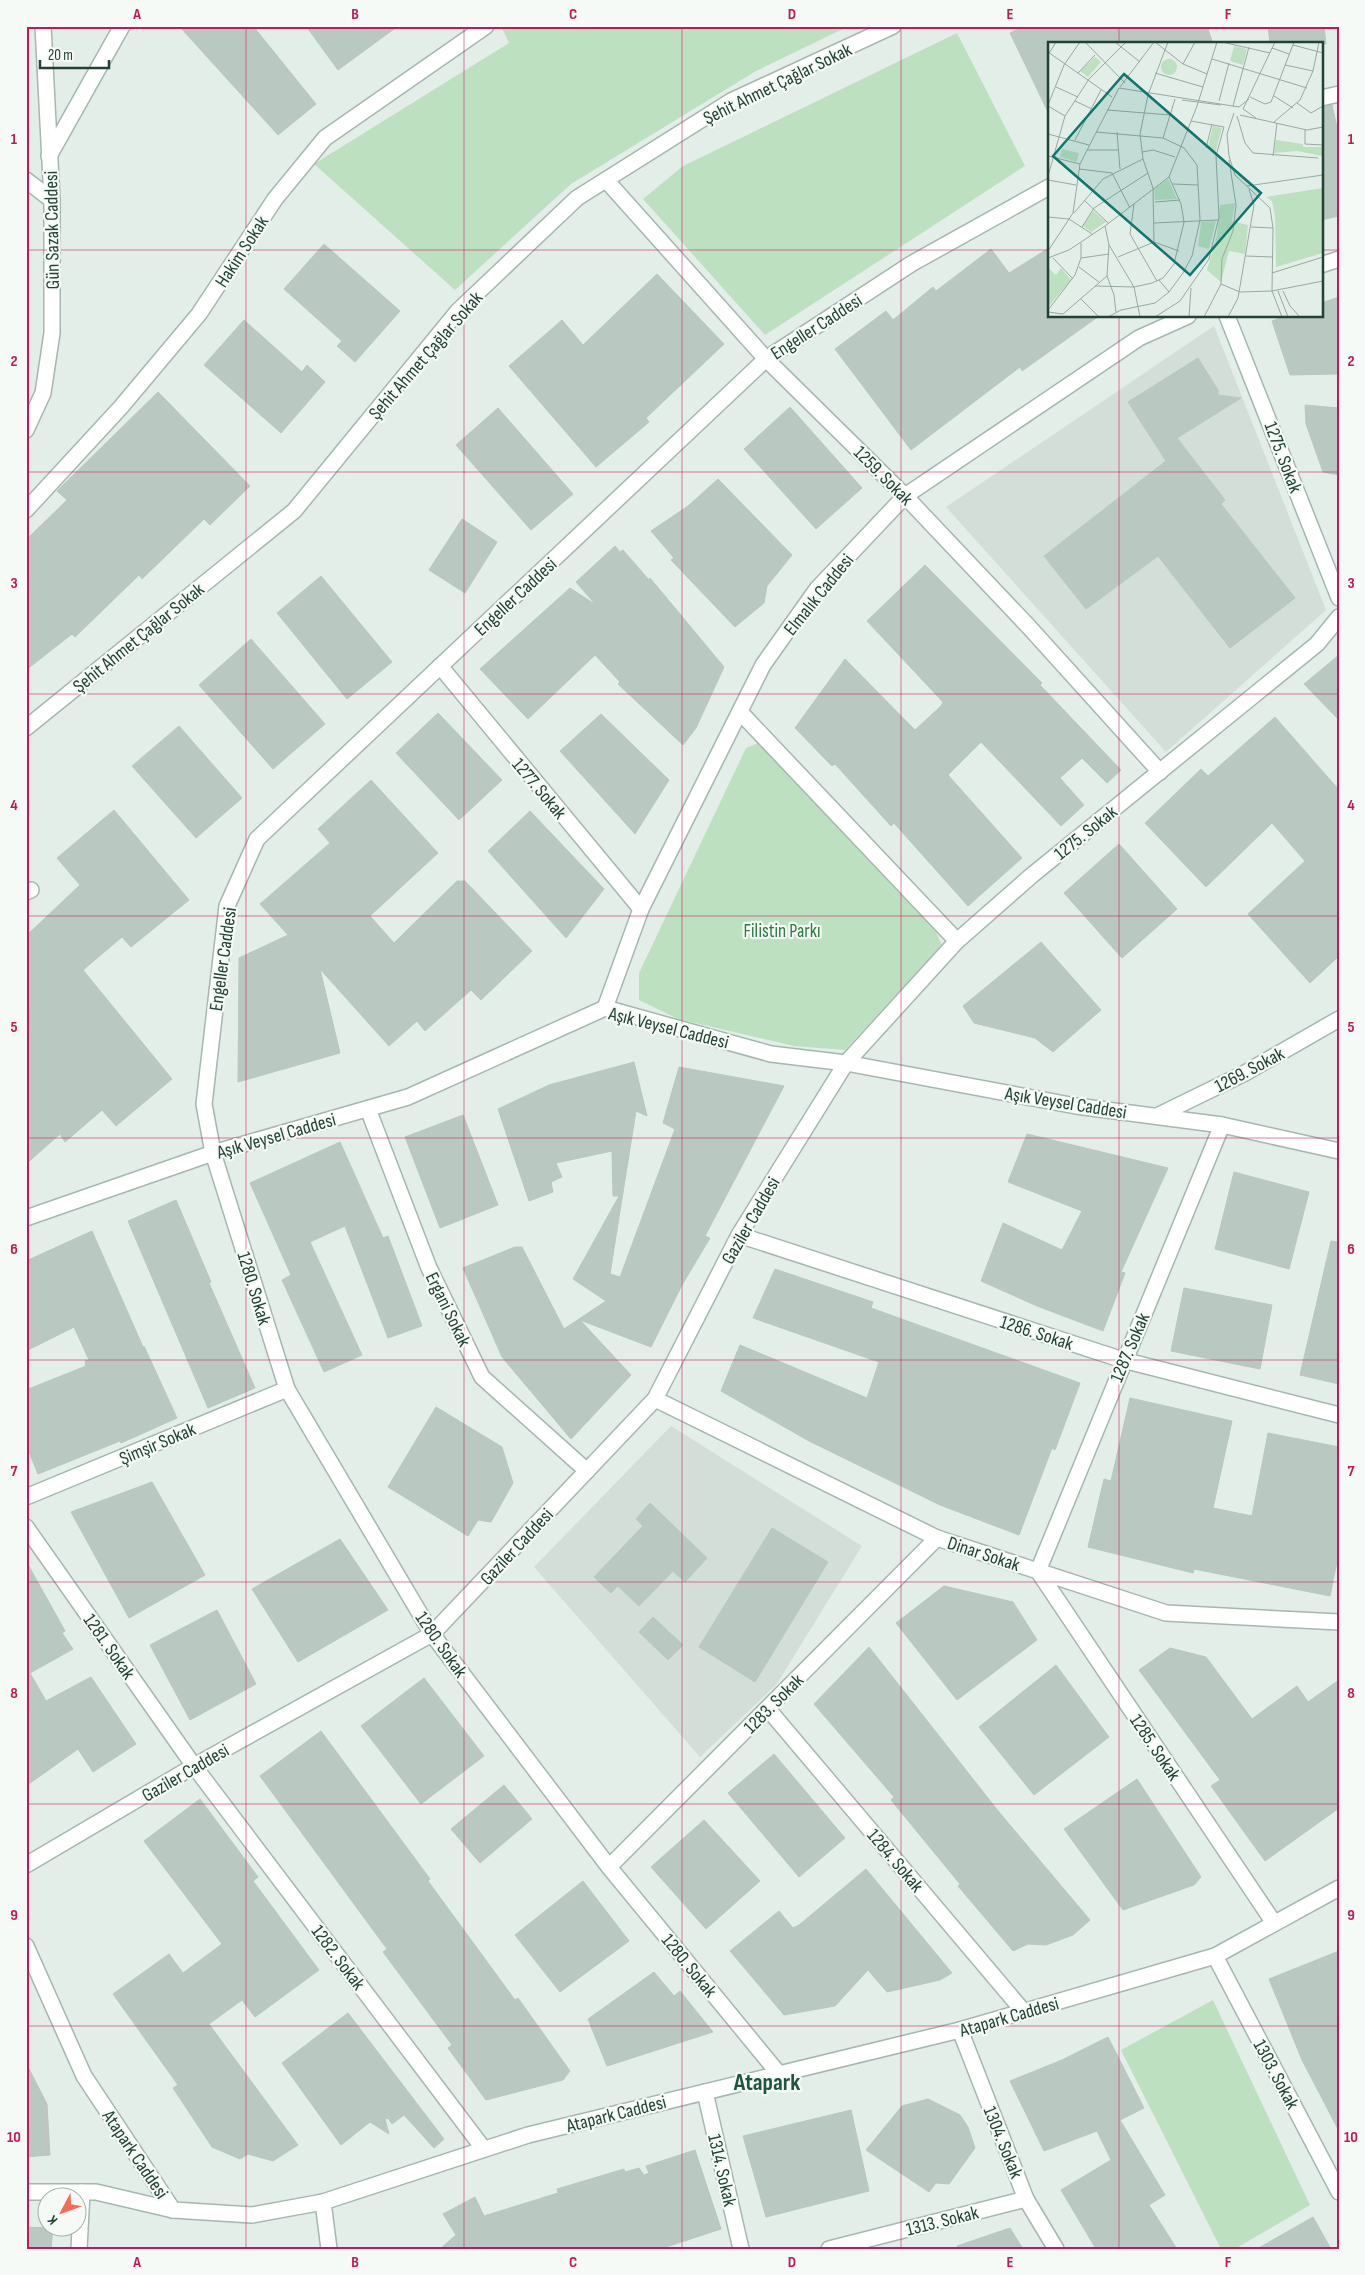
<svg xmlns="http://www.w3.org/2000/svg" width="1365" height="2275" font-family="'Sofia Sans Condensed',sans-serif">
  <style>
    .built { fill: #d2ded7 }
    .green { fill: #bde0c1 }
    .building { fill: #b9c9c1; stroke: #b6c9be }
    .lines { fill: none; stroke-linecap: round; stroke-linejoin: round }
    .minor-casing { stroke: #a6b7af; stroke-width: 18 }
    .minor { stroke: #fff; stroke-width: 15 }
    .grid { fill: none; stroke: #c2185b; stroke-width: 1; stroke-opacity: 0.55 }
    .labels { text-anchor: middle; stroke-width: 4.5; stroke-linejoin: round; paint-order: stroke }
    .street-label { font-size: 19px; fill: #224235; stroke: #f5faf7 }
    .park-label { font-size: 19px; fill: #2a7b3e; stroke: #f5faf7 }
    .district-label { font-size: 24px; font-weight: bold; fill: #1d5540; stroke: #f5faf7 }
    .inset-road { fill: none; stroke: #96a9a1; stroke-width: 1 }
    .view { fill: #0f766e; fill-opacity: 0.15; stroke: #0f766e; stroke-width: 2.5 }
    .inset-edge { fill: none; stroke: #224235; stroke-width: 2.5 }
    .neatline { fill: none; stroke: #c2185b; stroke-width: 2 }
    .grid-label { font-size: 16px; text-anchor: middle; font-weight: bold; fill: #c2185b }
  </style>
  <rect width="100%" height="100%" fill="#e4eee9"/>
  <!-- built -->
  <g class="built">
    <polygon points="1214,326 1326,610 1166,752 946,507"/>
    <polygon points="671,1426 862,1546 776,1685 700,1757 534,1567"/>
  </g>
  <!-- green -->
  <g class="green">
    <polygon points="501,26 849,26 756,71 571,184 455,290 314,164 509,43"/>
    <polygon points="957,33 1025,166 765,335 643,199 683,166"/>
    <polygon points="758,743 936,932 942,945 845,1050 794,1046 678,1019 639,1000 639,973 746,748"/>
    <polygon points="1213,2000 1310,2205 1235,2249 1221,2249 1121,2050"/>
  </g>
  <!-- building -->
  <g class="building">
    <polygon points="179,26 253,26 316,104 278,135"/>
    <polygon points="306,26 398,26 338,70"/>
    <polygon points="1025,26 1207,26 1213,44 1049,44 1049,114 1010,33"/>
    <polygon points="1268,26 1324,26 1326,44 1270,44"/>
    <polygon points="1332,105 1339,137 1339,216 1321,220 1321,107"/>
    <polygon points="324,244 400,311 355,362 337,346 342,341 284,289"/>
    <polygon points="1049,248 1049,316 1099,316 1022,371 1020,367 911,450 835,349 886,311 893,320 933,287 936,291 991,249 1009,273"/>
    <polygon points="657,274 724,344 646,418 649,422 596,467 509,366 562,320 583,345"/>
    <polygon points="1339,297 1339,374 1290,375 1272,321 1285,316 1321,316 1321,303"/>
    <polygon points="244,320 302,372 307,365 325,382 281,433 204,365"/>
    <polygon points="1198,358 1218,390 1218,395 1241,398 1177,438 1225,500 1221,504 1295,598 1230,648 1158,556 1086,609 1044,556 1166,461 1128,402"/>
    <polygon points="158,392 250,486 210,525 204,519 142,579 139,575 75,637 72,634 26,670 26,540 67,500 57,491"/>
    <polygon points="1305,405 1339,408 1339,475 1323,472 1306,424"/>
    <polygon points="790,407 862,488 816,529 744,449"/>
    <polygon points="498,408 573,494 531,530 456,445"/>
    <polygon points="718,479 792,555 767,586 764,603 735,627 671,560 674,558 651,531 688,506"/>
    <polygon points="462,519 497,542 465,593 429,570"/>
    <polygon points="615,546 620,552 623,550 649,580 650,578 724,667 696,728 683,745 618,684 620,682 595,655 528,719 480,669 570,588 596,605 576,582"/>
    <polygon points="925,565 1042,683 1040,685 1121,770 1107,783 1082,758 1060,778 1084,805 1061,826 981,742 948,775 1022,858 968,906 894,823 891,826 835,764 832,766 795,728 845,659 915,730 941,706 943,702 867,621"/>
    <polygon points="321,576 392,662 347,699 277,613"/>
    <polygon points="251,639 325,724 273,769 199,685"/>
    <polygon points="1339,655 1339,720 1304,684"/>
    <polygon points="438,713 502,780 459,820 396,753"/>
    <polygon points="601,714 669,780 635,834 560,751"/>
    <polygon points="1275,717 1339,790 1339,956 1310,983 1248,914 1305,861 1272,823 1206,887 1145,823 1201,769 1208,776"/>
    <polygon points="179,726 242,798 196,838 132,766"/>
    <polygon points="371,780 438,853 370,916 394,943 457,881 465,881 532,951 481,1000 471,990 425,1031 417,1021 389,1046 320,969 340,1053 238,1082 239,958 288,935 260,904 330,843 318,829"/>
    <polygon points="114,810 189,900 131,947 122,937 83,970 172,1079 116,1126 102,1110 65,1142 60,1134 26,1164 26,936 80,885 57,858"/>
    <polygon points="530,811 604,889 566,938 488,851"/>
    <polygon points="1119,844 1177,909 1122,958 1064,893"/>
    <polygon points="1041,942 1101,1010 1053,1052 1035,1038 974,1023 963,1006"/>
    <polygon points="634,1062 647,1116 636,1111 610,1274 620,1277 675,1129 663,1123 679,1067 784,1086 705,1236 710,1238 682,1285 651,1347 580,1320 631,1375 571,1439 502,1357 463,1268 515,1247 522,1247 564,1329 606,1301 573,1279 619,1196 613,1196 612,1151 556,1163 562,1177 551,1182 553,1192 529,1201 498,1109 549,1085"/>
    <polygon points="463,1115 498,1205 440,1228 405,1137"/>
    <polygon points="1027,1134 1168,1168 1121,1272 1125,1273 1103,1331 1037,1306 981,1281 1003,1223 1062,1250 1082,1211 1008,1182"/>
    <polygon points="340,1142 383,1238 388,1236 422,1326 388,1338 345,1226 310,1242 362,1355 324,1372 282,1280 291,1275 250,1183"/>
    <polygon points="1234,1172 1309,1192 1289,1269 1215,1249"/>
    <polygon points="176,1200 211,1282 209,1283 255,1388 208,1408 128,1221"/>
    <polygon points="92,1231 143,1347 144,1346 177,1418 121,1443 120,1441 38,1474 26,1445 26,1390 86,1366 85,1361 89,1360 74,1327 26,1351 26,1261"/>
    <polygon points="1331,1241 1339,1242 1339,1384 1300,1375"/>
    <polygon points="775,1269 873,1302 871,1308 1080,1383 1055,1450 1052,1448 1019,1535 940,1505 809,1441 721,1391 740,1345 867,1398 879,1362 753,1318"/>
    <polygon points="1184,1288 1272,1305 1260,1369 1171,1351"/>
    <polygon points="1130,1398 1232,1421 1213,1508 1252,1516 1268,1433 1339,1447 1339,1552 1330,1596 1194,1569 1193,1573 1088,1547 1104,1479 1111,1481"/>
    <polygon points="436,1407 502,1447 513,1483 491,1522 478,1520 468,1536 388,1487"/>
    <polygon points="152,1482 205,1575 129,1618 71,1512"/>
    <polygon points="650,1503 707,1558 685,1582 673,1571 639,1606 618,1586 611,1593 594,1577 643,1526 636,1519"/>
    <polygon points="772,1528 828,1562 755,1682 699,1647"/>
    <polygon points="340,1539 388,1610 298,1662 252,1589"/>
    <polygon points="26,1561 65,1631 62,1633 73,1649 30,1673 46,1701 91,1677 136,1744 93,1772 78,1749 26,1786"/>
    <polygon points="944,1586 1013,1602 1037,1640 957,1700 896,1623"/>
    <polygon points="217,1610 256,1684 190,1720 150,1645"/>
    <polygon points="653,1617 683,1645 668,1660 639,1632"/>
    <polygon points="869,1647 999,1812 1090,1920 1073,1935 1046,1945 1028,1944 1013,1951 958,1886 960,1884 891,1800 894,1797 814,1704"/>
    <polygon points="1170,1648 1206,1657 1252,1719 1297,1686 1308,1702 1339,1680 1339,1808 1265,1861 1211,1786 1220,1780 1139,1670"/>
    <polygon points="1056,1665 1109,1737 1034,1795 979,1727"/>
    <polygon points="424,1678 484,1756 421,1804 361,1726"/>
    <polygon points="321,1731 430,1879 428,1881 515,2000 518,1998 570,2071 563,2080 486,2100 448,2048 452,2045 383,1952 387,1949 260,1776"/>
    <polygon points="774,1754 845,1838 799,1877 728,1793"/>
    <polygon points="1137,1779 1201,1877 1194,1885 1123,1910 1064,1829"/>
    <polygon points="504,1785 532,1819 480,1863 451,1829"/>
    <polygon points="200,1799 258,1877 253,1881 319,1970 255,2017 242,2000 209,2024 298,2145 273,2161 248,2154 240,2159 212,2147 173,2088 178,2085 113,1994 169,1954 183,1973 222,1944 144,1841"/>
    <polygon points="704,1820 760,1881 706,1929 651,1867"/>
    <polygon points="866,1869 952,1973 940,1980 887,1992 868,1970 835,2006 784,2015 730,1951 779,1911 793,1928 799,1925"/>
    <polygon points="583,1881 629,1941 560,1992 515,1935"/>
    <polygon points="1339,1951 1339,2131 1302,2060 1269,1979"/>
    <polygon points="654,1972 674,1996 680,1991 713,2032 607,2066 588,2019"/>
    <polygon points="348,2013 444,2139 434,2148 404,2115 392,2124 388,2118 385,2119 389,2134 370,2122 341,2145 282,2063"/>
    <polygon points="1108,2037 1144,2108 1120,2120 1165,2195 1149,2205 1177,2249 1096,2249 1061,2190 1111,2160 1097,2131 1044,2151 1010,2081 1062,2060"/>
    <polygon points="26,2063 47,2104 50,2155 26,2157"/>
    <polygon points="928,2099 960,2115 968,2127 975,2148 949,2184 936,2183 929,2192 866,2150 902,2106"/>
    <polygon points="851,2110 869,2191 766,2217 743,2136"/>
    <polygon points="695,2150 721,2229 660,2249 440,2249 456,2235 443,2214 475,2197 484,2216 558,2193 557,2189 624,2169 625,2172 639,2168 644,2175 649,2173 646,2166"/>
    <polygon points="1313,2217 1331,2249 1257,2249"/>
    <polygon points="26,2227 53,2228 51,2249 26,2249"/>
    <polygon points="1010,2228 1023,2249 958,2249 957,2246"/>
  </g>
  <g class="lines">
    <defs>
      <g id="minor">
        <polyline points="1321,98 1339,94"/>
        <polyline points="49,156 122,26"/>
        <polyline points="26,180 52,200"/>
        <polyline points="606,180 766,359 905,496 1029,627 1160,772"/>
        <polyline points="1321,265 1339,259"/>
        <polyline points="1227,316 1339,598"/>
        <polyline points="26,430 43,393 52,333 52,200 43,26"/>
        <polyline points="26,510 121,407 199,314 275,199 325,138 486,26"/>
        <polyline points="440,666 641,909"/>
        <polyline points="740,712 957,941"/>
        <polyline points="26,728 294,511 458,311 577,198 731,101 893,26"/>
        <polyline points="26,892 31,890"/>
        <polyline points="605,1008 641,909 763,665 817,589 905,496 1139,338 1188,316"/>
        <polyline points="368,1109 429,1268 482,1377 587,1471"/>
        <polyline points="1157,1116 1245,1073 1339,1019"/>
        <polyline points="1222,1125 1038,1571 1274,1923"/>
        <polyline points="26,1218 213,1153 408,1097 605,1008 771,1054 846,1063 1076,1106 1222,1125 1339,1151"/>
        <polyline points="739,1235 1123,1360 1339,1415"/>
        <polyline points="655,1399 937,1538 1166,1613 1339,1622"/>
        <polyline points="26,1497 287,1389"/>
        <polyline points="26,1527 194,1766 483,2148"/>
        <polyline points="768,1709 1024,2012"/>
        <polyline points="26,1865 194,1766 432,1634 655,1399 739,1235 846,1063 957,941 1031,876 1317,644 1339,617"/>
        <polyline points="609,1867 937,1538"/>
        <polyline points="26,1946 84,2076 173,2210 252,2215 323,2202 528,2135 960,2030 1215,1956 1339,1888"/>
        <polyline points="1215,1956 1339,2192"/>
        <polyline points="960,2030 1026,2199 1056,2249"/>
        <polyline points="779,2074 609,1867 432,1634 287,1389 213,1153 204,1104 227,906 257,839 766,359 911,264 1049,187"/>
        <polyline points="705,2092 741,2249"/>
        <polyline points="26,2192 96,2192 173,2210"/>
        <polyline points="323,2202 329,2249"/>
        <polyline points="79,2249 82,2192"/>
        <polyline points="829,2249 1026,2199"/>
      </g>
    </defs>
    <!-- minor casing -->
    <use href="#minor" class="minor-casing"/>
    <!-- minor -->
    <use href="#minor" class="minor"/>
  </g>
  <!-- grid -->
  <path class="grid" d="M246,26V2249M464,26V2249M682,26V2249M901,26V2249M1119,26V44M26,250H1049M1321,250H1339M1119,316V2249M26,472H1339M26,694H1339M26,916H1339M26,1138H1339M26,1360H1339M26,1582H1339M26,1804H1339M26,2026H1339"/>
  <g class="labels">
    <!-- street labels -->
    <g class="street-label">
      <text transform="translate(777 83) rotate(-26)" y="7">Şehit Ahmet Çağlar Sokak</text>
      <text transform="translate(51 230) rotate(-91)" y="7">Gün Sazak Caddesi</text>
      <text transform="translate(241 251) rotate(-57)" y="7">Hakim Sokak</text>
      <text transform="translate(816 326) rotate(-33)" y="7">Engeller Caddesi</text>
      <text transform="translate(425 355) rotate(-49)" y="7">Şehit Ahmet Çağlar Sokak</text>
      <text transform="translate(1284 457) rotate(69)" y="7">1275. Sokak</text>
      <text transform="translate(884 475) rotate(45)" y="7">1259. Sokak</text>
      <text transform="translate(818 594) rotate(-51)" y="7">Elmalık Caddesi</text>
      <text transform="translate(515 596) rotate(-43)" y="7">Engeller Caddesi</text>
      <text transform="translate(138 637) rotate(-39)" y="7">Şehit Ahmet Çağlar Sokak</text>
      <text transform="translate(540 788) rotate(50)" y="7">1277. Sokak</text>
      <text transform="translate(1085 832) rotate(-39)" y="7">1275. Sokak</text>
      <text transform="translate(222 959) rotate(-82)" y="7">Engeller Caddesi</text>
      <text transform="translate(669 1027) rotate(14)" y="7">Aşık Veysel Caddesi</text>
      <text transform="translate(1249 1069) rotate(-28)" y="7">1269. Sokak</text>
      <text transform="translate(1066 1102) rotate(9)" y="7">Aşık Veysel Caddesi</text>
      <text transform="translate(276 1135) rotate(-16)" y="7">Aşık Veysel Caddesi</text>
      <text transform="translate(750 1220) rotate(-60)" y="7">Gaziler Caddesi</text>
      <text transform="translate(255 1288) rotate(73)" y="7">1280. Sokak</text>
      <text transform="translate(449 1309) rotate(64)" y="7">Ergani Sokak</text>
      <text transform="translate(1037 1332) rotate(18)" y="7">1286. Sokak</text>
      <text transform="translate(1129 1347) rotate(-67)" y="7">1287. Sokak</text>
      <text transform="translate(157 1443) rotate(-23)" y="7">Şimşir Sokak</text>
      <text transform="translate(516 1546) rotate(-47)" y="7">Gaziler Caddesi</text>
      <text transform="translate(984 1553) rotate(18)" y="7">Dinar Sokak</text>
      <text transform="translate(442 1644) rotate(55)" y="7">1280. Sokak</text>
      <text transform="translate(110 1646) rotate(55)" y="7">1281. Sokak</text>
      <text transform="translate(773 1703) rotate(-45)" y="7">1283. Sokak</text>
      <text transform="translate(1156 1747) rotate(56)" y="7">1285. Sokak</text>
      <text transform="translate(185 1772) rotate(-30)" y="7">Gaziler Caddesi</text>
      <text transform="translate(896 1860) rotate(50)" y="7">1284. Sokak</text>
      <text transform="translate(339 1957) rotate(53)" y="7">1282. Sokak</text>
      <text transform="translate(690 1965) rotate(51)" y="7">1280. Sokak</text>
      <text transform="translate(1009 2016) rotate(-16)" y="7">Atapark Caddesi</text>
      <text transform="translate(1277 2074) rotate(62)" y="7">1303. Sokak</text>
      <text transform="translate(616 2113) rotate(-14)" y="7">Atapark Caddesi</text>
      <text transform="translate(1004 2142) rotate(68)" y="7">1304. Sokak</text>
      <text transform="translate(136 2154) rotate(56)" y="7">Atapark Caddesi</text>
      <text transform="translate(723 2170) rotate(77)" y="7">1314. Sokak</text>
      <text transform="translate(942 2220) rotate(-14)" y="7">1313. Sokak</text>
    </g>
    <!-- park labels -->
    <g class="park-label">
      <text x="782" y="937">Filistin Parkı</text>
    </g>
    <!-- district labels -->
    <g class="district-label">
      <text x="767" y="2090">Atapark</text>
    </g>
  </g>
  <!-- overview -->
  <g transform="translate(1048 42)">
    <rect width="275" height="275" fill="#e4eee9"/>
    <path d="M186,4L199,7L195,23L182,19ZM47,15L53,20L40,35L32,29ZM113 25a8 8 0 1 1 16 0a8 8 0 1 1-16 0ZM165,84L174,86L167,112L160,105ZM228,98L255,102V105H275V114L249,109L226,111ZM14,107L31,111L29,120L12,115ZM120,137L129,157L107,158L106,147ZM275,146V211L228,225L227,174L224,159L218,155ZM187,161L184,179L200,183L197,212L181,209L173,240L159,228L169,193L172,163ZM45,169L58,180L43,190L35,184ZM168,179L161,207L150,204L153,180ZM0,226L8,233L13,226L23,238L0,265Z" fill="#bde0c1"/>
    <path class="inset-road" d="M37,0L77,41M67,0L92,20M107,0L135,22L159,32M120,0L100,53L92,92L95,117L105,146L106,200L131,209M174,0L222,11M245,3L275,11M224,6L241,12M0,10L64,55M0,13L8,0M164,17L259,46M135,22L147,0M237,23L265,29M30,31L47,13M107,31L155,45M8,45L30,55M72,45L106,0M226,54L245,66M202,55L217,62L223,60L246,0M134,58L173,63M27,59L44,67M171,59L181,21M249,61L263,71L275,64M0,63L16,23L32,0M0,64L17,74M185,64L201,5M59,68L122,73M186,71L179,92L181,114L187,133L222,166L225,186L224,249L234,275M192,73L259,88L275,85M189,74L197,101L205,111L270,116M208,76L195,67L227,0M143,79L176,85M226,80L252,58L265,29L271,0M257,88V102L275,103M48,90L115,96L136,106L149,123L152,178L144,214L135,231L121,250L107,261L73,268L60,275M69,90L72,127M0,92L41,103M115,96L127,57M27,98L53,48M158,106L164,82M39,108H70M94,110L105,108L127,115M0,114L32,122M225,114L229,81M31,127L64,131L82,166M0,134L17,74L41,37L78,0M0,138L28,143M125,142L150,143M199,144L275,133M36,158L60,181M107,160L132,158M86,162L82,192L109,239M26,171L55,137L95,117M0,175L21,177L44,192M106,181L170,178M57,184L61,203L86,245L92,275M34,185L46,166L100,131M203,185L225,186M0,209L25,171L32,122L71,46L191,65L201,57M198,214L225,215M70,215L106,200M0,216L21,208L57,184L121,135L149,64L169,0M5,216L25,237M33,216L61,212M31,225L51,240M224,231L275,215M59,234L66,253L68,270M111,238L121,250M173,242L192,250L224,249L275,239M47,244L86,245L104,241L115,236L126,222L136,180L133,162L121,135M230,249L240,275M235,249L242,264L252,275M33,257L51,275M0,268L27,233L33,216V201M0,270L15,272L59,234L61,203M107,275L132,259L161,217L171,175L168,114L176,85M141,275L143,246M156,275L173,242L174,217L185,189L188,163L181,118M180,275L190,256L206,163L201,147"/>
    <path class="view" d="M76,32L213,151L142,233L5,114Z"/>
    <rect width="275" height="275" class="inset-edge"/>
  </g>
  <!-- border -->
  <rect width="1365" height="2275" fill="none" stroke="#f5faf7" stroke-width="55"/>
  <!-- north arrow -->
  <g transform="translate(62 2212) rotate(229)"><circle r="24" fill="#f5faf7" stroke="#a1b0a9"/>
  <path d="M0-4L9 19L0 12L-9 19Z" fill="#f86a58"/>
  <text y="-8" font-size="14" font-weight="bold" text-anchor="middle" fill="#224235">K</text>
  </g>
  <!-- scale -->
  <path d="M40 60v8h69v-8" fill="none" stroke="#224235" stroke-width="2.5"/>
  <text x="48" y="60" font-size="15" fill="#224235" stroke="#f5faf7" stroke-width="4" paint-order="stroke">20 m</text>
  <rect x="28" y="28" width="1310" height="2220" class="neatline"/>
  <g class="grid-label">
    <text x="137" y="19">A</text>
    <text x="355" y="19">B</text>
    <text x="573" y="19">C</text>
    <text x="792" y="19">D</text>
    <text x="1010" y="19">E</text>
    <text x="1228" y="19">F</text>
    <text x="14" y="144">1</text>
    <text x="1351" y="144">1</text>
    <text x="14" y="366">2</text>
    <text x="1351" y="366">2</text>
    <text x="14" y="588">3</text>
    <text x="1351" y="588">3</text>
    <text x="14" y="810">4</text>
    <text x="1351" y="810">4</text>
    <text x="14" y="1032">5</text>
    <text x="1351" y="1032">5</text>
    <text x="14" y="1254">6</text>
    <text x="1351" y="1254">6</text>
    <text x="14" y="1476">7</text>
    <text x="1351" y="1476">7</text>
    <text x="14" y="1698">8</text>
    <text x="1351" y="1698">8</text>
    <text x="14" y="1920">9</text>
    <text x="1351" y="1920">9</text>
    <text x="14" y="2142">10</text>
    <text x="1351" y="2142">10</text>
    <text x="137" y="2267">A</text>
    <text x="355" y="2267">B</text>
    <text x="573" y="2267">C</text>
    <text x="792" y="2267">D</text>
    <text x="1010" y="2267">E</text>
    <text x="1228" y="2267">F</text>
  </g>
</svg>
